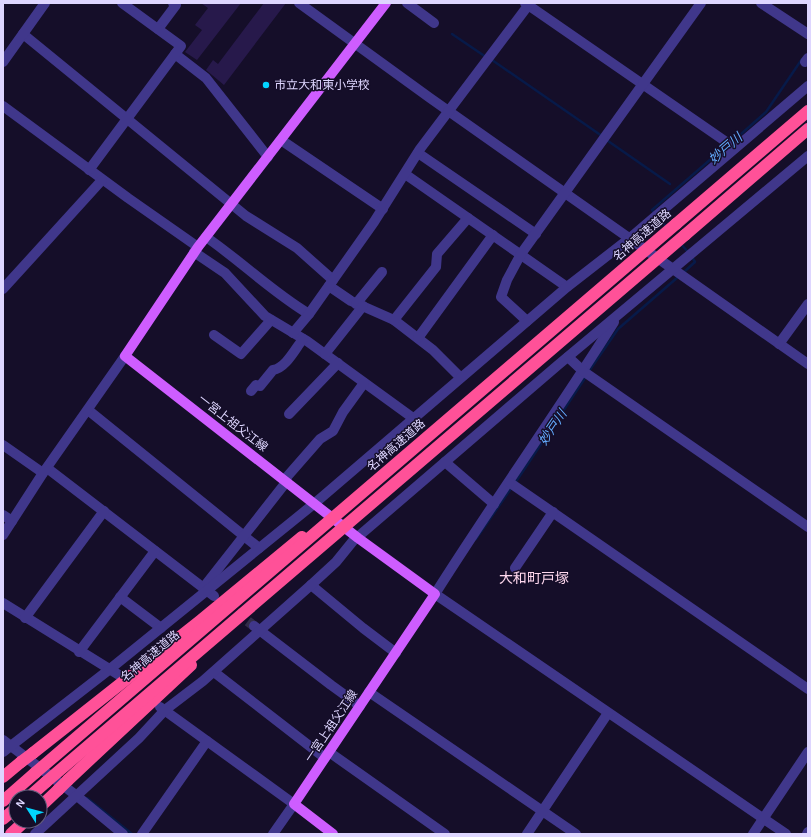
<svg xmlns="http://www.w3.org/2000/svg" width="811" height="837" font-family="'Alegreya Sans','Noto Sans JP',sans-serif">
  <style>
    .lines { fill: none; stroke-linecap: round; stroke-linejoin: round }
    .stream { stroke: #071a49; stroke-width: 2.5 }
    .building { fill: #27194b }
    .minor-tunnel { stroke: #332c49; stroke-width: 10; stroke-dasharray: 10 5; stroke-linecap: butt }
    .minor { stroke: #40378b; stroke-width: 10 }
    .major { stroke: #ce5dff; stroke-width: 10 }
    .highway { stroke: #ff5198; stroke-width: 12 }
    .highway-bridge { stroke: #ff5198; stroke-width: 12 }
    .poi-dot { fill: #02d4ff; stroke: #150e29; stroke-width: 1.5 }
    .labels { text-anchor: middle; stroke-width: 3; stroke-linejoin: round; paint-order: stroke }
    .poi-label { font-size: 12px; fill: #ded6ff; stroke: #150e29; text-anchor: start }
    .street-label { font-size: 12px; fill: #ded6ff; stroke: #150e29 }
    .water-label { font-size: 13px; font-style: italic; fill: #64acff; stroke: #150e29 }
    .quarter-label { font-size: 14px; fill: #ffd8ee; stroke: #150e29 }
  </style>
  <rect width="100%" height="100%" fill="#150e29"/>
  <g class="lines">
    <!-- stream -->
    <g class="stream">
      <polyline points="452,34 486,57"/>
      <polyline points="492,60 602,136"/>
      <polyline points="608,141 670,184"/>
      <polyline points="732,142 766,112 802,59"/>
      <polyline points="655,214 652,210 726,146"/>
      <polyline points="658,218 667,227"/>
      <polyline points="680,243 689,253"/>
      <polyline points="685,271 695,262 692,257"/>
      <polyline points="589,371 618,329 678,277"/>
      <polyline points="515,483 587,375"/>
      <polyline points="476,539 512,487"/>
      <polyline points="87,798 132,834"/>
    </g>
  </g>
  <!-- building -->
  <g class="building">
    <polygon points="201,3 241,3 197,60 185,52 202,30 195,25 208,8"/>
    <polygon points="264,3 286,3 224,85 206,70 213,60 218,64"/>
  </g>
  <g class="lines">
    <!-- minor-tunnel -->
    <polyline class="minor-tunnel" points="224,603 254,626"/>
    <!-- minor -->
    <g class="minor">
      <polyline points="299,3 430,98 808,364"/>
      <polyline points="407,3 434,23"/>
      <polyline points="525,3 735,148"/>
      <polyline points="761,3 808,34"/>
      <polyline points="158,29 176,5 173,3"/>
      <polyline points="23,34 246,216 297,248 333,280"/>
      <polyline points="175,54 206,78 268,157"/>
      <polyline points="3,62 45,3"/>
      <polyline points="805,62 808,58"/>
      <polyline points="3,106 128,198 198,247"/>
      <polyline points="281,140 383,209"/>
      <polyline points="418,153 536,234"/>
      <polyline points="89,170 181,46 122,3"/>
      <polyline points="405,174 567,287"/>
      <path d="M206,237C241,261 272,292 309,314"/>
      <polyline points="194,252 225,273 265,316 307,341 413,418"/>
      <polyline points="329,286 351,301 394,320 433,350 460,377"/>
      <polyline points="3,289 102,180"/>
      <polyline points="356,304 382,272"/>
      <polyline points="394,320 436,267 437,254 468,218"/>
      <polyline points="527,321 501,297 507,280 521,254 701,3"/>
      <path d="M614,322C556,414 493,502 435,594L786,834"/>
      <polyline points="293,333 309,314 374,222 420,149 530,3"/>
      <polyline points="214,335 241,354 271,320"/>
      <polyline points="418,338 493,235"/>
      <polyline points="779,344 808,304"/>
      <polyline points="325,354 363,306"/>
      <polyline points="568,357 583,371 808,527"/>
      <path d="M251,391L256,385L260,386L273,370C286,368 295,349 303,339"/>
      <polyline points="88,410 259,548"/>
      <polyline points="289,414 338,363"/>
      <polyline points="3,445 43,473"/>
      <polyline points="445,462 494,504"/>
      <polyline points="47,468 214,596"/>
      <polyline points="285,479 320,439 333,431 343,412 364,383"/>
      <polyline points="509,482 808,689"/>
      <polyline points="3,515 12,521"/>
      <polyline points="3,535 43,473 125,356"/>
      <polyline points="515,568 553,512"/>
      <polyline points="311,585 363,628 396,653"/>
      <polyline points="203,588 287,481"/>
      <polyline points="120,597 161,628"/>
      <polyline points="3,603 119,675"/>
      <polyline points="25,618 104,511"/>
      <polyline points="254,626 331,685 360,706"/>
      <polyline points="79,652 155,551"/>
      <polyline points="214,672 325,758"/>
      <polyline points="369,692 576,834"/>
      <polyline points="160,707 294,804 273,834"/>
      <polyline points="3,740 77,796 123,834"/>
      <polyline points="3,752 110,669 315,503 567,287 630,238 808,86"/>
      <polyline points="329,752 445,834"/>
      <polyline points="35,834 139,738 165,710 203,681 311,585 336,562 353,541 558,365 808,156"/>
      <polyline points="142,834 207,741"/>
      <polyline points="527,834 608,713"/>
      <polyline points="753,834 808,752"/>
      <polyline points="807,834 808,832"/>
    </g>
    <!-- major -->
    <polyline class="major" points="333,834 294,804 435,594 358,538 125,356 198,247 386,3"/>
    <!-- highway -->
    <g class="highway">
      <polyline points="676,224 808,111"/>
      <polyline points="685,235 808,129"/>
      <polyline points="33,753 200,621 302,537"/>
      <polyline points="3,777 21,762"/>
      <polyline points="68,780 191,665"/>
      <polyline points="29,797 46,782"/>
      <polyline points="3,801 35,773"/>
      <polyline points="40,807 58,790"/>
      <polyline points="3,819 16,808"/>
      <polyline points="11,834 25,821"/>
    </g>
    <!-- highway-bridge -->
    <g class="highway-bridge">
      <polyline points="21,762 33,753"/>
      <polyline points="35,773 676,224"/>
      <polyline points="46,782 685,235"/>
      <polyline points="58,790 68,780"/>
    </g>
  </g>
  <!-- markers -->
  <circle class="poi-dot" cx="266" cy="85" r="4"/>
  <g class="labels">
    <!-- poi labels -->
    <g class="poi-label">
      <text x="274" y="89">市立大和東小学校</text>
    </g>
    <!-- street labels -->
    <g class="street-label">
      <text transform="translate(642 235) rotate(-41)" y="4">名神高速道路</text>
      <text transform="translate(233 423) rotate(38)" y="4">一宮上祖父江線</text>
      <text transform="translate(396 445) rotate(-41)" y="4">名神高速道路</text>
      <text transform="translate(150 656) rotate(-40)" y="4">名神高速道路</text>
      <text transform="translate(331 726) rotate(-56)" y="4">一宮上祖父江線</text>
    </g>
    <!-- water labels -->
    <g class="water-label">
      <text transform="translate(725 148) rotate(-41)" y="5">妙戸川</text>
      <text transform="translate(552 427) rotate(-56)" y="5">妙戸川</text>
    </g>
    <!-- quarter labels -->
    <g class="quarter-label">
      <text x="534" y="583">大和町戸塚</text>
    </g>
  </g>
  <!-- border -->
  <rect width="811" height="837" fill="none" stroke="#ded6ff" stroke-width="8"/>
  <!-- north arrow -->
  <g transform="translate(28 809) rotate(306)"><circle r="19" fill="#150e29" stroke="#655e7f"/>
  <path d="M0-3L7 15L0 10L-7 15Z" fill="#02d4ff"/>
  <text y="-6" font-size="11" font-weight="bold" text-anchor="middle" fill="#ded6ff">N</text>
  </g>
</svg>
